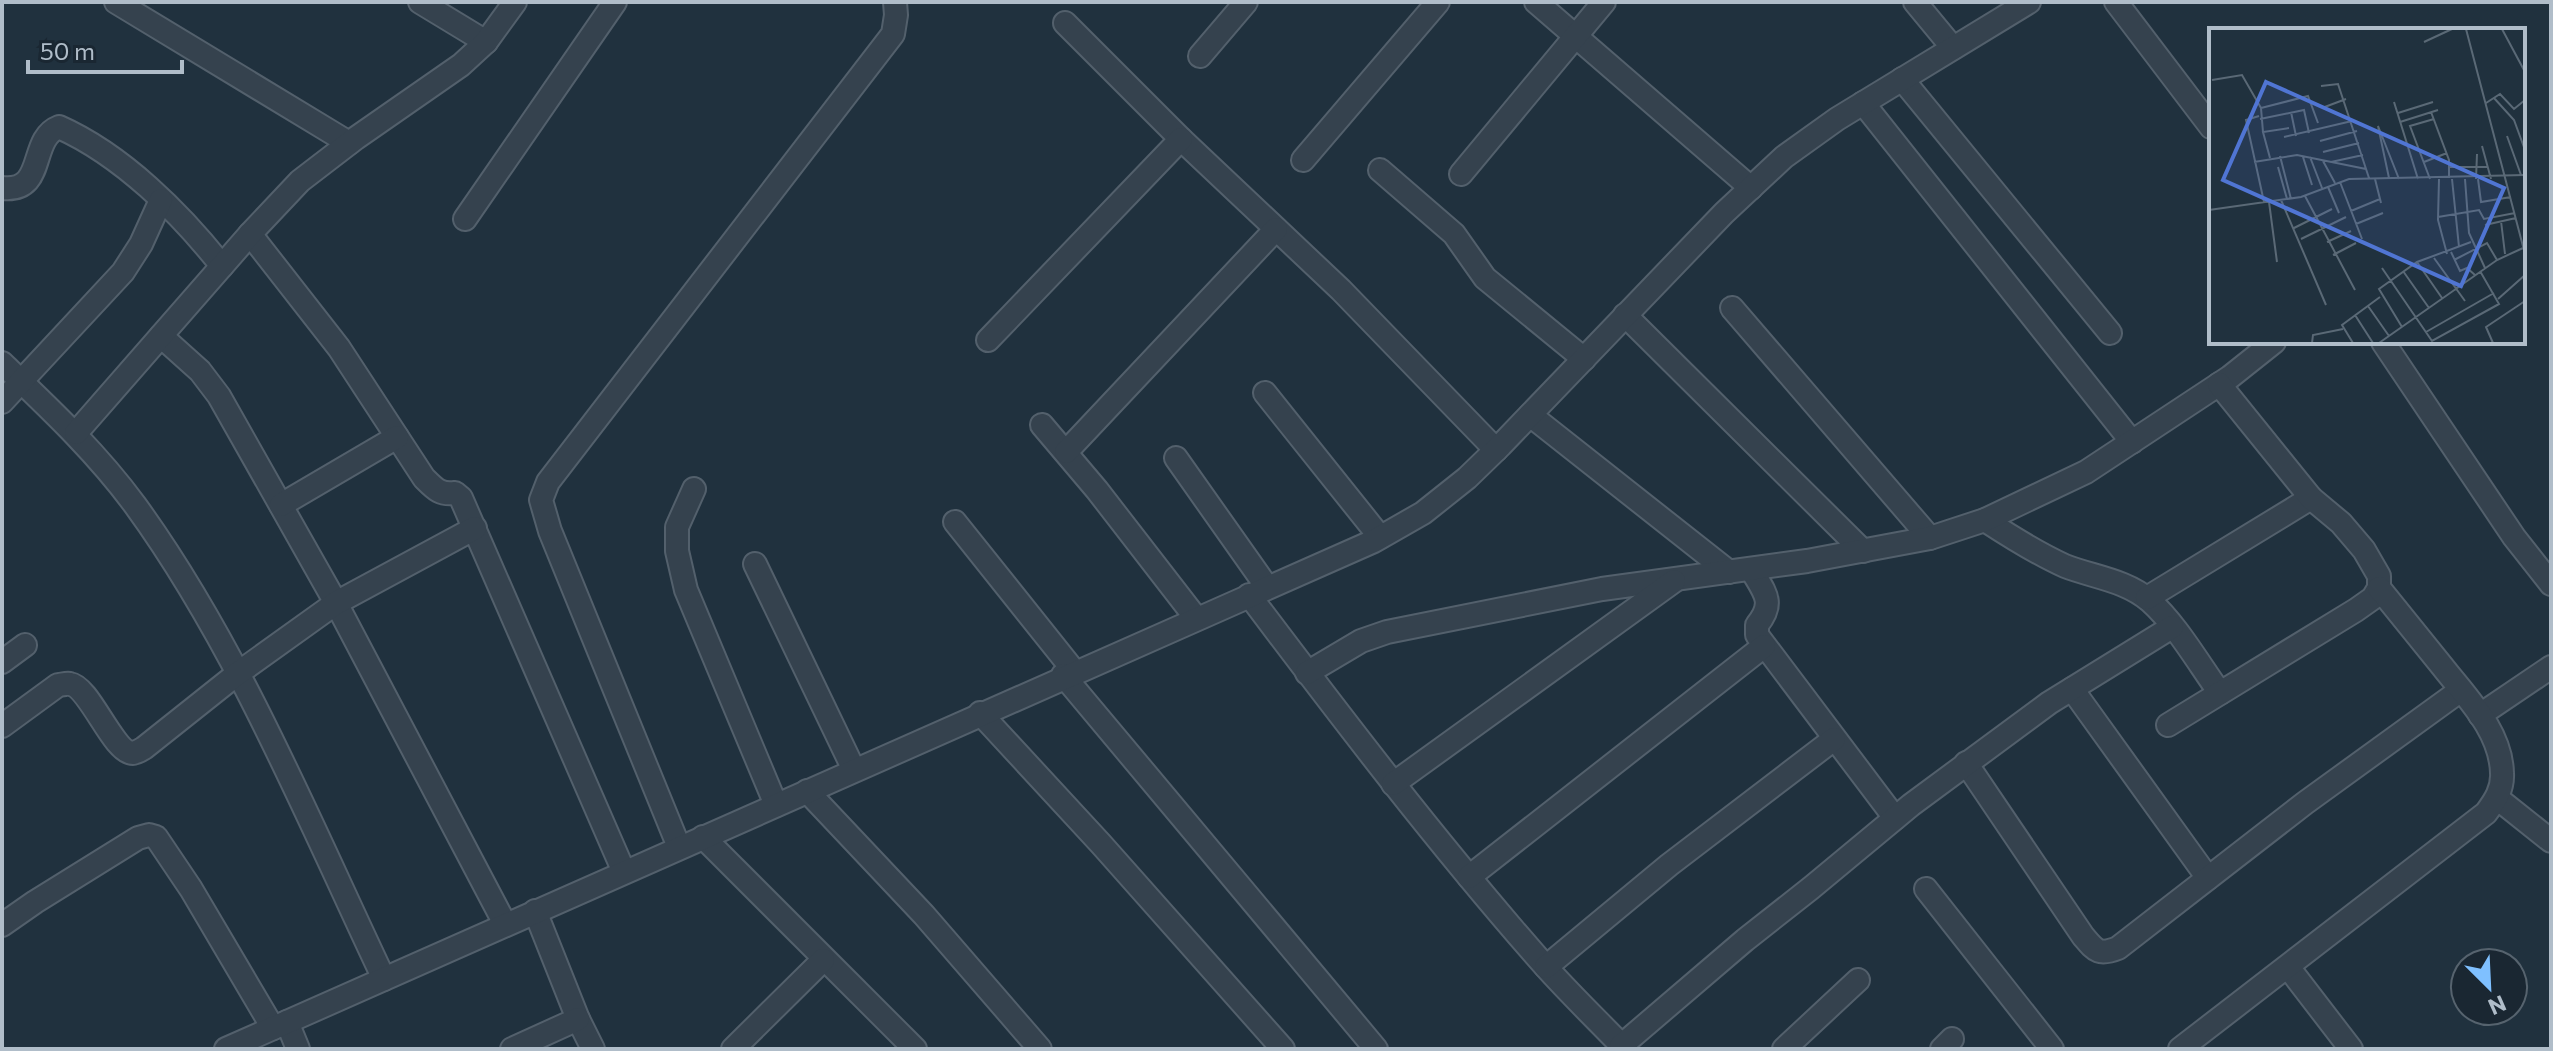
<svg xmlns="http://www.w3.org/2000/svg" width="2553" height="1051" font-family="Commissioner,sans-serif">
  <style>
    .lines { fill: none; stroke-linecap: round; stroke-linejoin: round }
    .minor-casing { stroke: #53606c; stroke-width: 26 }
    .minor { stroke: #35424e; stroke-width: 22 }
    .inset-road { fill: none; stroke: #5a6976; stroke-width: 2 }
    .view { fill: #5075d3; fill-opacity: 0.15; stroke: #5075d3; stroke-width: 4 }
    .inset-edge { fill: none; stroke: #b0bdc9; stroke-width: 4 }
  </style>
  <rect width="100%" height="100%" fill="#20313e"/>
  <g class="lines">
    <defs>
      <g id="minor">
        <polyline points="116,2 349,143"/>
        <polyline points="420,2 486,42"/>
        <polyline points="1536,2 1751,188"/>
        <polyline points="1915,2 1953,48"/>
        <polyline points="2116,2 2211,127"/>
        <polyline points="1065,23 1181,139 1341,290 1496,450"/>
        <polyline points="1200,56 1246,2"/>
        <polyline points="1902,79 2110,333"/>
        <polyline points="1863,103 2132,442"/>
        <polyline points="1303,160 1438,2"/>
        <polyline points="1380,170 1454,234 1485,278 1584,359"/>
        <polyline points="1461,174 1604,2"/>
        <path d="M2,188C47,193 28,139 59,127C122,155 180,213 222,266"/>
        <polyline points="465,219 615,2"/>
        <path d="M250,234L339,348L424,478C435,489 440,495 455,493L461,498L624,872"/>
        <polyline points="1732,308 1930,538"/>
        <polyline points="1625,315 1863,551"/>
        <polyline points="161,336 200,371 219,396 336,603 505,924"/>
        <polyline points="988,340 1181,139"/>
        <polyline points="2383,342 2514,537 2551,584"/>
        <path d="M2,363C49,408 96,452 135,505C237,645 309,821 384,979"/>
        <polyline points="1265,393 1380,537"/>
        <polyline points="2,402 123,272 141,244 161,200"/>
        <polyline points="1530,415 1729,572"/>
        <polyline points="1042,425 1097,490 1196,618"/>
        <polyline points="76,433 250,234 300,181 356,138 461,65 486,42 515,2"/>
        <polyline points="1066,452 1276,229"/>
        <polyline points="1176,458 1267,587"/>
        <polyline points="694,489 677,527 677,551 686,590 776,805"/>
        <polyline points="281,505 397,437"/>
        <path d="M1985,520C2011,537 2036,553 2065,566C2093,577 2126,580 2150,601C2176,624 2199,664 2220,693"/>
        <polyline points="955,522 1074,671"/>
        <polyline points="755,564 854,770"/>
        <path d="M1751,569C1764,592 1776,602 1757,625V635L1895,818"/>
        <path d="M1249,595C1344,721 1440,847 1545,966C1570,994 1598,1021 1625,1049"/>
        <polyline points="2147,598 2311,498"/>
        <polyline points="2,662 25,645"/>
        <polyline points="1307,673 1361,641 1387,632 1602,589 1807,561 1930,538 1985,520 2086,472 2230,377 2274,342"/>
        <polyline points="1063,675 1376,1049"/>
        <polyline points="2072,689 2208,878"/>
        <polyline points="980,713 1101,844 1283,1049"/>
        <polyline points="2480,715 2551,667"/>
        <polyline points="2168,725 2356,610 2373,598 2379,588 2379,576 2364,550 2341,523 2311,498 2219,384"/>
        <path d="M2,726L58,685C61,685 67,683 70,684C90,687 113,753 133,753C137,752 141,750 144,748L237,674L336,603L475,528"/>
        <path d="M1966,763L2083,936C2095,950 2098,956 2118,948L2305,803L2461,690"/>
        <polyline points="1393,784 1674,581"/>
        <polyline points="807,791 924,915 1040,1049"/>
        <polyline points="2497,798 2551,841"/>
        <polyline points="703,837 915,1049"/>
        <polyline points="679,847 550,531 541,500 548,482 893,34 896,15 895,2"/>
        <polyline points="1469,877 1764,646"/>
        <polyline points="1926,889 2052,1049"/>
        <polyline points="535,911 578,1019 593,1049"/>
        <polyline points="2,925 35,902 138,838 149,835 156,837 191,889 273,1028"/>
        <polyline points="1546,967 1669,865 1834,739"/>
        <polyline points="2288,967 2351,1049"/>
        <polyline points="287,1022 298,1049"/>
        <polyline points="1621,1046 1745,940 1811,888 1911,805 2049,703 2172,627"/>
        <path d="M226,1049C608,879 990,708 1374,541L1423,513L1467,478L1501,445L1724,213L1784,157L1837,119L2029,2"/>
        <polyline points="512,1049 578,1019"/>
        <polyline points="733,1049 823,960"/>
        <polyline points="1784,1049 1858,980"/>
        <polyline points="1942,1049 1952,1039"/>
        <path d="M2180,1049L2486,813C2495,801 2503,789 2502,773C2501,731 2467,698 2442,666C2421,640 2400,614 2379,588"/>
      </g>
    </defs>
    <!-- minor casing -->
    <use href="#minor" class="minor-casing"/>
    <!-- minor -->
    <use href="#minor" class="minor"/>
  </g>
  <!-- overview -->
  <g transform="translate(2209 28)">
    <rect width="316" height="316" fill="#20313e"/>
    <path class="inset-road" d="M257,1L316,226M293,1L316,44M215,14L243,1M3,52L33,47L52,80M112,58L129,56L160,150M285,70L305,92L316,122M185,74L209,151M277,75L291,66L305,81L316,72M113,80L137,71M82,84L87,108M222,84L240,132V150M189,85L224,74M50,88L37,92L55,174M51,91L95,82L100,105M191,94L229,82M54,104L52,80L99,68L109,95M298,108L312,147M75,109L143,93M111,113L148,103M273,118L282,151M114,124L150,115M71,128L82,171M94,129L103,157M101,129L113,160M61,130L54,104L80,100M114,133L126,155M45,134L88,127L157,141M122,134L154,127M215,134L238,125M69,139L78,171M240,139H279M180,150L169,98L190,151M166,151L172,175M221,151L201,98L225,91M230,151L229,192L238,226M243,151L250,219M256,151L260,205L276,240M267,151L268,126M269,151L272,174L302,169M131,154L153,211M119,159L130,185M96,168L146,262M72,172L117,277M60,174L68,234M0,182L92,169L140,151L316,147M142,183L171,171M229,189L270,182L275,191L306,185M292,193L296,226M147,196L174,185M276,197L307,190M85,200L123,181M92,211L137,189M118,214L142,203M242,224L251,243L258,240L266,247M124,227L147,215M225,230L256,273M245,232L278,215L288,232M208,234L233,270M173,240L223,313L290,276L271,243M194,243L220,280M289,271L316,247M159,278L180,308M146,287L164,315M193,299L170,261L208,234L262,214M217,304L285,265M103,315L104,307L134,301M144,315L133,297L171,269M170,315L288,232L314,220M284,315L277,299L316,273"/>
    <path class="view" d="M57,54L295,160L252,258L14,152Z"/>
    <rect width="316" height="316" class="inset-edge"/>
  </g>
  <!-- border -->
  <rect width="2553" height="1051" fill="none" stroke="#b0bdc9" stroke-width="8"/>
  <!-- north arrow -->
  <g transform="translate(2489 987) rotate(156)"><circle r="38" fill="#1a2732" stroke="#56636e" stroke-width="2"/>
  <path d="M0-6L14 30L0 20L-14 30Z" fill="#7fc0ff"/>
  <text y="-12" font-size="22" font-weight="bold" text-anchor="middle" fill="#b0bdc9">N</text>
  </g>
  <!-- scale -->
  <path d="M28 60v12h154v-12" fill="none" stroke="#b0bdc9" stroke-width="4"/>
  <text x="40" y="60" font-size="24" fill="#b0bdc9" stroke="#1a2732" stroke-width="6" paint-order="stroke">50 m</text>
</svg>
